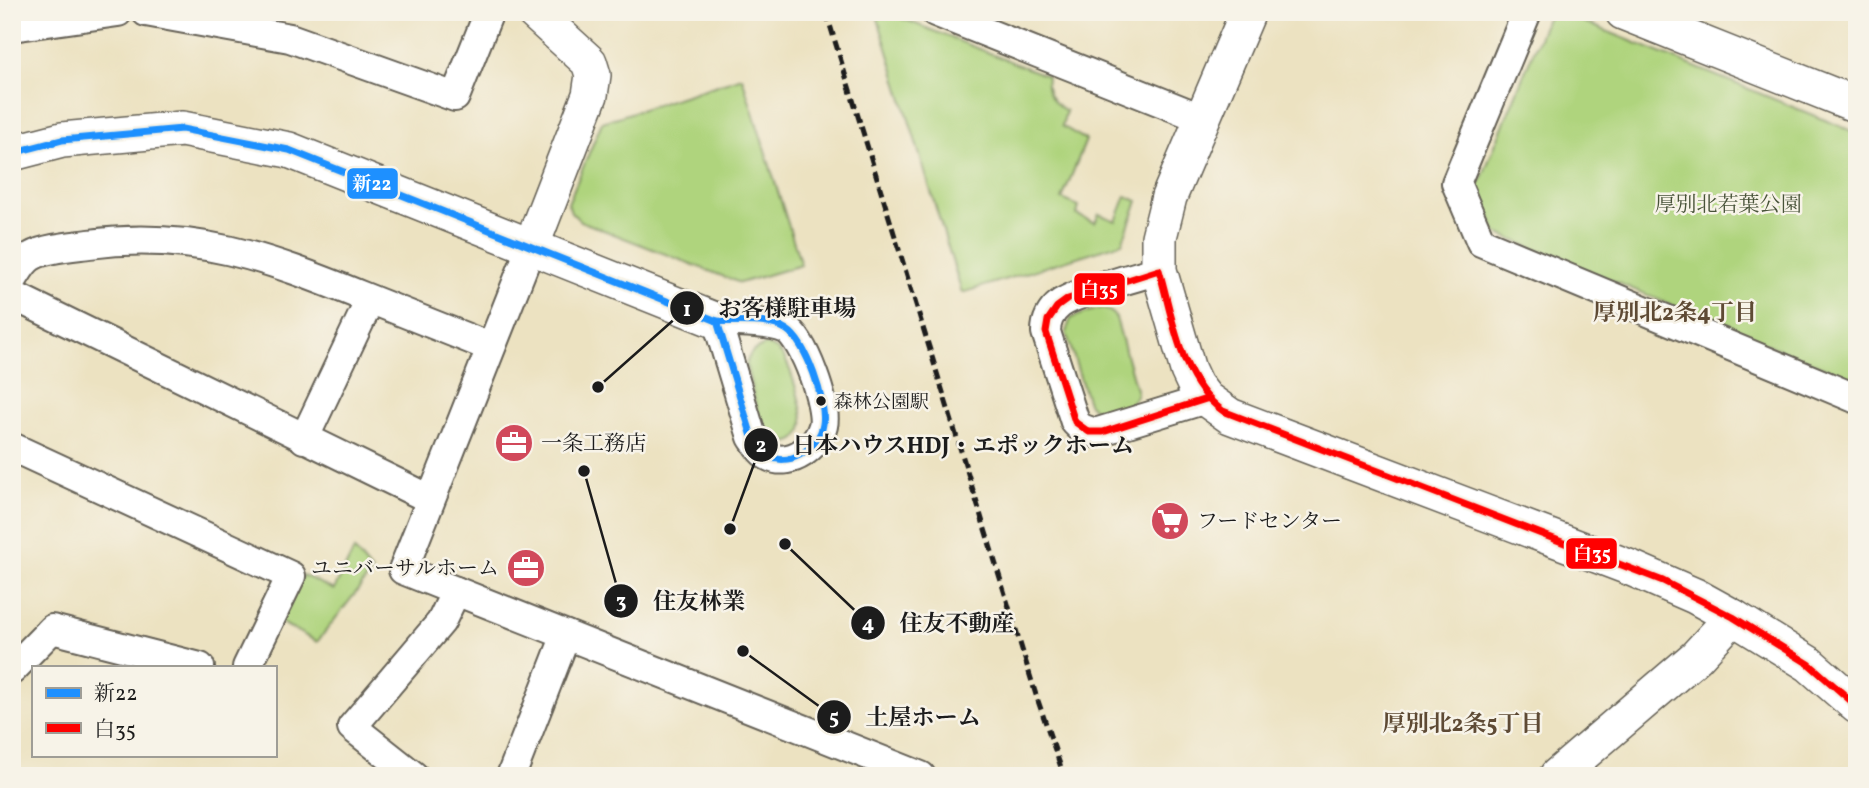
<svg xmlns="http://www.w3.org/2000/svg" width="1869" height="788" font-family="Vollkorn,'Noto Serif JP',serif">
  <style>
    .green { fill: #afd47d; stroke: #66784c; stroke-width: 2 }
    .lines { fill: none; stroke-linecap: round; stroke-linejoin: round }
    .minor-casing { stroke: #656156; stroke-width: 32 }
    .tertiary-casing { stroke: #656156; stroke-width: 38 }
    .minor { stroke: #fff; stroke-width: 28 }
    .tertiary { stroke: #fff; stroke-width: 35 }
    .rail { stroke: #1c1c1c; stroke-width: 5; stroke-dasharray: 10 5; stroke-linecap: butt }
    .bus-1-casing { stroke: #f7f3e8; stroke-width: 12 }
    .bus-2-casing { stroke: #f7f3e8; stroke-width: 12 }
    .bus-1 { stroke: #1e90ff; stroke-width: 7 }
    .bus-2 { stroke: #f00; stroke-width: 7 }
    .bus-dot { fill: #1c1c1c; stroke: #f7f3e8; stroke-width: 2.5 }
    .labels { text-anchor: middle; stroke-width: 5; stroke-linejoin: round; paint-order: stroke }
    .bus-label { font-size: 19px; fill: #1c1c1c; stroke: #f7f3e8; text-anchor: start }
    .park-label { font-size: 21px; fill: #485339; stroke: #f7f3e8 }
    .poi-label { font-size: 21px; fill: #1c1c1c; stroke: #f7f3e8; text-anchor: start }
    .neighbourhood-label { font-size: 23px; font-weight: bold; fill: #5e4a34; stroke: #f7f3e8 }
    .leader { fill: none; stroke: #1c1c1c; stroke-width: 2.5 }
    .callout-dot { fill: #1c1c1c; stroke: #f7f3e8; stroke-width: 2.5 }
    .mark-label { font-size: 21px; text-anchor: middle; font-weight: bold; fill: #fff }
    .callout-label { font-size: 23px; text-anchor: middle; font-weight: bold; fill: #1c1c1c; stroke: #f7f3e8; stroke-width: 5; stroke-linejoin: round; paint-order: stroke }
    .line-badge { stroke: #f7f3e8; stroke-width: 2.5 }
    .badge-label { font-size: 19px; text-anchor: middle; font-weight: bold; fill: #fff }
  </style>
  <rect width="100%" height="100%" fill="#f7f3e8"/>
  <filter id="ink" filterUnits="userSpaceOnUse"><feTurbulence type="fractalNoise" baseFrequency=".0143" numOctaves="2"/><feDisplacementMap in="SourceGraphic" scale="14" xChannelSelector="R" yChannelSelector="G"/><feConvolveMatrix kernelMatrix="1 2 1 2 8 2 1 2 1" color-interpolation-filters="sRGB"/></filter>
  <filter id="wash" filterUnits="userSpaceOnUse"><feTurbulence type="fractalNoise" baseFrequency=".00686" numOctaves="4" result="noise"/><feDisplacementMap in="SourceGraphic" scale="28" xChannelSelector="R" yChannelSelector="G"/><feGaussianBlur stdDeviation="1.57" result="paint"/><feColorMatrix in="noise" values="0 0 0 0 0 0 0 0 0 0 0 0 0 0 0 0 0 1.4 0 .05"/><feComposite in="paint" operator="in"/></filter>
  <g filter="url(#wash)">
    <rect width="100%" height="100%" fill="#ece2c1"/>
    <!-- green -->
    <g class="green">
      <path d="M876,12H886L1047,76C1045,93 1052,102 1066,111L1062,126L1086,140L1062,199L1079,206L1077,215L1095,223L1099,214L1116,221L1126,196L1138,201L1122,243L962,293Z"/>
      <polygon points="1562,13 1857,133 1857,381 1496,233 1478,187 1547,18"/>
      <polygon points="742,77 801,265 740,283 580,221 571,212 568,203 602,122"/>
      <path d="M1100,308L1110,311L1116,318L1137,393C1133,406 1117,416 1103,414C1096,413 1092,407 1088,403L1066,332L1071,318Z"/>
      <path d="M765,345C773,347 778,349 783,356C790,365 805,414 803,425C799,449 774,446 762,430L746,365C749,353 753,350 765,345Z"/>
      <polygon points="354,550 372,572 317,642 278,621 303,575 334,590"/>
    </g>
  </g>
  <g filter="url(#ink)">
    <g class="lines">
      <defs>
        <g id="minor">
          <polyline points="146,12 290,38 455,97 489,12"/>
          <polyline points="935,12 1201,118"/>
          <polyline points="1527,12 1456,183 1481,242 1857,399"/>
          <polyline points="12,27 118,12"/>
          <polyline points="531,247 403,570 921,776"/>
          <path d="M1159,270C1137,277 1076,292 1060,304C1051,311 1046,321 1046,332L1075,422L1081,428L1095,433L1206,399"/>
          <path d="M12,281C18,272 23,261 32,256C45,248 74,246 89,244C193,230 268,258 362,296C404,313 447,330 490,347"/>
          <polyline points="12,295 430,499"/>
          <path d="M717,321C735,323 769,321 786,329C804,339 828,407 823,426C818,446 791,467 770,457C761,453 757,444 752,437Z"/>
          <polyline points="304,439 370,300"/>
          <polyline points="12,447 291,576 247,667"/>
          <polyline points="12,670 52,629 200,667"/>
          <polyline points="414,776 352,727 441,622 456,591"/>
          <polyline points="511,776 566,635"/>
        </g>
        <g id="tertiary">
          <polyline points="1248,12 1169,197 1159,237 1159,270 1188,370 1195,385 1206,399 1230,416 1631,568 1695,596 1733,617 1809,664 1857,706"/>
          <polyline points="1623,12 1857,105"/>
          <polyline points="12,153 62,140 182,129 289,150 717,321"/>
          <polyline points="531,247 590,95 593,75 589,62 534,12"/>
          <polyline points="1557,776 1696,657 1733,617"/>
        </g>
      </defs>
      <!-- minor casing -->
      <use href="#minor" class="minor-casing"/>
      <!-- tertiary casing -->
      <use href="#tertiary" class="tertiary-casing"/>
      <!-- minor -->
      <use href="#minor" class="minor"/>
      <!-- tertiary -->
      <use href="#tertiary" class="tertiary"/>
      <!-- rail -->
      <polyline class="rail" points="826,12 1036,695 1064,776"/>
      <defs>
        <g id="bus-1">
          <polyline points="12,153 62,140 182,129 289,150 717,321"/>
          <path d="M717,321C738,323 769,318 787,330C806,342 827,402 823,424C820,446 792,467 770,457C761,453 757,444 752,437Z"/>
        </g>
        <path id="bus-2" d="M1206,399L1103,432H1089L1075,422L1046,332L1048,320L1057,307L1068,299L1159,270C1173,318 1180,381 1223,411L1663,581L1733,617L1809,664L1857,706"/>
      </defs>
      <!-- bus-1 casing -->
      <use href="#bus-1" class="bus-1-casing"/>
      <!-- bus-2 casing -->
      <use href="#bus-2" class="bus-2-casing"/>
      <!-- bus-1 -->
      <use href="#bus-1" class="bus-1"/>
      <!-- bus-2 -->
      <use href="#bus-2" class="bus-2"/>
    </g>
  </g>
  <!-- icons -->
  <defs>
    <symbol id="office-disc" viewBox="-11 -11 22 22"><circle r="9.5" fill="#d1495b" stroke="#f7f3e8"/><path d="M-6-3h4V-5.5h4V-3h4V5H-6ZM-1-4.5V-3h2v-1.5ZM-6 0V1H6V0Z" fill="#fff"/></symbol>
    <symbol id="supermarket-disc" viewBox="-11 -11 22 22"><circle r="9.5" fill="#d1495b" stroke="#f7f3e8"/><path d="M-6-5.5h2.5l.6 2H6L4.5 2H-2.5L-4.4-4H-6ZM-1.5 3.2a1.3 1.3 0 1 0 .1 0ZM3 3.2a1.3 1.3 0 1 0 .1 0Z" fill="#fff"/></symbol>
  </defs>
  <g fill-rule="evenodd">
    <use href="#office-disc" x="492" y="421" width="44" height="44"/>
    <use href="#supermarket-disc" x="1148" y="499" width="44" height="44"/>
    <use href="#office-disc" x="504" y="546" width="44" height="44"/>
  </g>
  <!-- markers -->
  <circle class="bus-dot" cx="821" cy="401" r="6"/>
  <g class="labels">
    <!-- bus labels -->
    <g class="bus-label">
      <text x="834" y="408">森林公園駅</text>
    </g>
    <!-- park labels -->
    <g class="park-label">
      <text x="1728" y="211">厚別北若葉公園</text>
    </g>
    <!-- poi labels -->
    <g class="poi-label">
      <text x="541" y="450">一条工務店</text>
      <text x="1197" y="528">フードセンター</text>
      <text x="499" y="575" text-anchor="end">ユニバーサルホーム</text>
    </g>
    <!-- neighbourhood labels -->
    <g class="neighbourhood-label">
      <text x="1675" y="320">厚別北2条4丁目</text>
      <text x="1463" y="731">厚別北2条5丁目</text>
    </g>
  </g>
  <!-- callouts -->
  <path class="leader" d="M598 387L687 308M730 529L761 445M584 471L621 601M785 544L868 623M743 651L834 717"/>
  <g class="callout-dot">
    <circle cx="598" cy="387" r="7"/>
    <circle cx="730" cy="529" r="7"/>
    <circle cx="584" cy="471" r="7"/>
    <circle cx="785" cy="544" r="7"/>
    <circle cx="743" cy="651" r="7"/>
    <circle cx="687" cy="308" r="18"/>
    <circle cx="761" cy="445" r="18"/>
    <circle cx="621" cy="601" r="18"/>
    <circle cx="868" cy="623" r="18"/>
    <circle cx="834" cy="717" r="18"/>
  </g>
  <g class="mark-label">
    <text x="687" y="316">1</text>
    <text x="761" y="452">2</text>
    <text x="621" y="608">3</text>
    <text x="868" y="630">4</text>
    <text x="834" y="724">5</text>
  </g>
  <g class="callout-label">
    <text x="787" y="316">お客様駐車場</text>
    <text x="963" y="453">日本ハウスHDJ・エポックホーム</text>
    <text x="699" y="609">住友林業</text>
    <text x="957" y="631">住友不動産</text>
    <text x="923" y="725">土屋ホーム</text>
  </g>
  <g class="line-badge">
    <rect x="346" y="167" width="53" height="33" rx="7" fill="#1e90ff"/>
    <rect x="1073" y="272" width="53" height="34" rx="7" fill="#f00"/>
    <rect x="1565" y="537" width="53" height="33" rx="7" fill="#f00"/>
  </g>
  <g class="badge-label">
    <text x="372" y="190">新22</text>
    <text x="1099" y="296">白35</text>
    <text x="1592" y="560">白35</text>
  </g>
  <!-- margin -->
  <rect width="1869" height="788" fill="none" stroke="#f7f3e8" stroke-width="42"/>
  <!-- legend -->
  <rect x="32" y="666" width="245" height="91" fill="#f7f3e8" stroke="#9f9d96" stroke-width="2"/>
  <rect x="46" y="688" width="35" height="10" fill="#1e90ff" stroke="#9f9d96" stroke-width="2"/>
  <text x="94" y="700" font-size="21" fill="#1c1c1c">新22</text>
  <rect x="46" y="723" width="35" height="10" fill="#ff0000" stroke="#9f9d96" stroke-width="2"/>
  <text x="94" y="736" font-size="21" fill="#1c1c1c">白35</text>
</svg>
